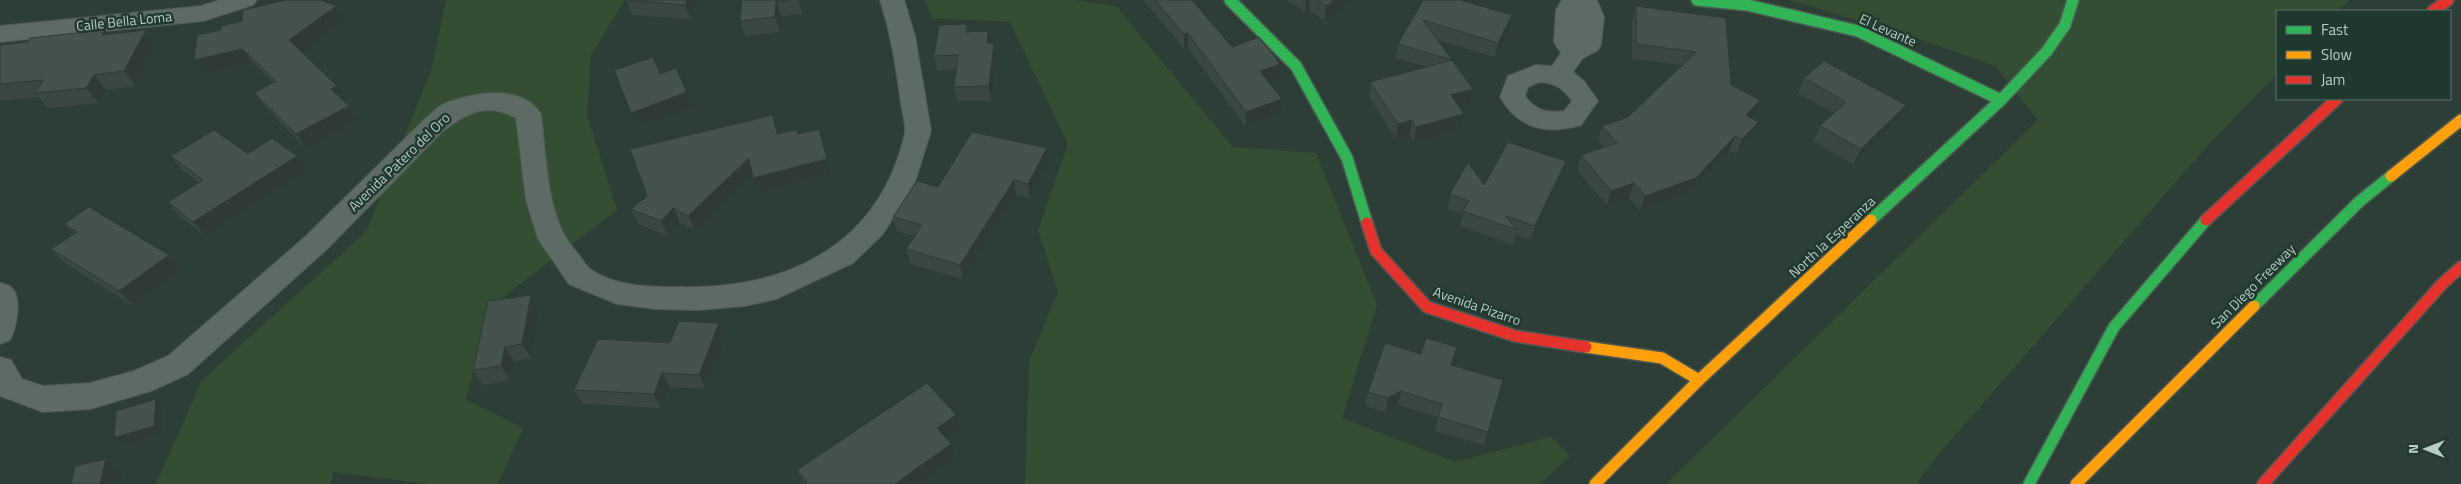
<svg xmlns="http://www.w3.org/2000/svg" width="2461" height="484" font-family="'Titillium Web',sans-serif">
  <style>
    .green { fill: #344e33 }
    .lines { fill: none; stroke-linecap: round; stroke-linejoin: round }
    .street-casing { stroke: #4d5954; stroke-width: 2 }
    .fast-casing { stroke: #4d5954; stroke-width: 14 }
    .slow-casing { stroke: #4d5954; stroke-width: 14 }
    .jam-casing { stroke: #4d5954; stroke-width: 14 }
    .street { fill: #5e6b65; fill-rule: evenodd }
    .fast { stroke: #30b455; stroke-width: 11 }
    .slow { stroke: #ff9f0a; stroke-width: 11 }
    .jam { stroke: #e5322d; stroke-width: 11 }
    .wall { fill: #3b4741 }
    .shaded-wall { fill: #303a35 }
    .building { fill: #45534c; stroke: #303a35 }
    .labels { text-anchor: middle; stroke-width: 5; stroke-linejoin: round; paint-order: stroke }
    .street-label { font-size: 14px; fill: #b8cdc5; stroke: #1f392e }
  </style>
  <rect width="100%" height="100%" fill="#2d3e36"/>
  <!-- green -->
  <g class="green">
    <polygon points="446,0 625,0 591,55 587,115 617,210 507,294 487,317 466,400 523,428 498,484 428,484 333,472 331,484 156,484 202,380 366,232 431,71"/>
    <polygon points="925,0 1075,0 1116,6 1233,147 1316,153 1377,305 1342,418 1455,462 1551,437 1570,456 1540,484 1025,484 1029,361 1058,292 1038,230 1068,144 1010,22 932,18"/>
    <polygon points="1789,0 2349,0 2338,11 2277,11 2277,74 2208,145 1932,462 1917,484 1666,484 2038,120 1995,66 1911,36"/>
  </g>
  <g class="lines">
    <defs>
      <g id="street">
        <polygon points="220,0 257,0 253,5 203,21 0,42 0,26 201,6"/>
        <path d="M880,0H904L915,36L931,131L915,182L883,234L853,263L776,299L745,306L698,310L656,309L617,304L569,284L538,239L526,200L516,118C487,102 466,113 442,132L326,250L188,374L151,391L90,409L43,412L0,396V357L11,360L22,379L43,386L90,383L134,371L168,356L306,236L424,120C431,114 438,106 446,103C474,93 522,83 541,114C546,153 546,201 565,236C568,242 574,248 578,254C582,258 585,265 590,269C614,286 648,287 677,287C786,290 879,247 905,133C906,125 902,112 901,103C896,68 891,34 880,0Z"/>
        <path d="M1562,0H1597L1604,17L1601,44L1598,50L1582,59L1573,72L1584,81L1598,101L1581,125C1546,135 1519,129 1500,97L1508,76L1536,65L1552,66L1561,53L1554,42L1556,10ZM1539,82C1555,83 1563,88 1572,101L1564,111C1547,113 1536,111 1525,96L1528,87Z"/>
        <path d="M0,283C4,284 8,285 11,287C23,297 16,329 10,340L0,344Z"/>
      </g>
      <g id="fast">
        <polyline points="1230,0 1296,66 1347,158 1367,223"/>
        <polyline points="1697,0 1747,5 1858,31 2001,100"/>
        <polyline points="1871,220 2001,100 2047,51 2065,25 2073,0"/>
        <polyline points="2254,306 2360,201 2391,176"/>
        <polyline points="2029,484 2114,327 2206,220"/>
      </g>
      <g id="slow">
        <polyline points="2391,176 2461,120"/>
        <polyline points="1586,347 1662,358 1699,380"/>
        <polyline points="1595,484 1699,380 1871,220"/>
        <polyline points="2076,484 2254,306"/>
      </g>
      <g id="jam">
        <polyline points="2433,11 2448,0"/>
        <polyline points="2206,220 2337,99"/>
        <polyline points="1367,223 1376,251 1427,307 1515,336 1586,347"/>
        <polyline points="2263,484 2443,283 2461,267"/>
      </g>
    </defs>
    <!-- street casing -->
    <use href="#street" class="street-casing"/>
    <!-- fast casing -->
    <use href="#fast" class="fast-casing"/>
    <!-- slow casing -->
    <use href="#slow" class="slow-casing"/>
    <!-- jam casing -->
    <use href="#jam" class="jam-casing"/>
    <!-- street -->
    <use href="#street" class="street"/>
    <!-- fast -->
    <use href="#fast" class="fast"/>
    <!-- slow -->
    <use href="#slow" class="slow"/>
    <!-- jam -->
    <use href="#jam" class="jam"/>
  </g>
  <!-- wall -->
  <g class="wall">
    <polygon points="626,0 702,0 691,19 632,15"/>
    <polygon points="742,0 803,0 803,14 781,16 780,32 745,36 740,21"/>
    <polygon points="1143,0 1192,0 1232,47 1280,64 1280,79 1269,83 1281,114 1246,127 1188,48 1184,49"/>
    <polygon points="1287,0 1357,0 1325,21 1309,10 1305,12"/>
    <polygon points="1423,0 1512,15 1509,30 1495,57 1437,40 1473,89 1471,104 1459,107 1464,114 1461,129 1414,142 1410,135 1396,139 1369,97 1370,82 1426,67 1396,58 1398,44"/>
    <polygon points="1636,6 1726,18 1731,85 1754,115 1752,118 1753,136 1736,154 1729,151 1690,193 1640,210 1629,198 1607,205 1577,170 1581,155 1604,148 1598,140 1602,126 1628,117 1682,65 1632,59 1632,21"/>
    <polygon points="346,20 302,52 337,86 347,100 344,101 349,106 358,120 306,149 265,107 254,93 273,83 253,63 205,74 194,60"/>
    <polygon points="967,24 969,32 990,43 994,43 997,58 991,101 957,101 954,87 956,70 937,71 934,56"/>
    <polygon points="105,30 108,34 146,30 157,45 136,86 106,90 99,103 48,108 38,97 0,101 0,45 28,42"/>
    <polygon points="1804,78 1898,120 1853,164 1813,141 1820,126 1834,113 1798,93"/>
    <polygon points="778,130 779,134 798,134 824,144 831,174 758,192 752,175 695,230 680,223 668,236 638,224 631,209 647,196"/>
    <polygon points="1047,148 1049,163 1030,198 1016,195 963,279 910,264 906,249 915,236 897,231 893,217 938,187"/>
    <polygon points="248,154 297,156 308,170 206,236 180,217 168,202 199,182 183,171 171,156"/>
    <polygon points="1566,161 1562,176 1531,240 1516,235 1513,245 1460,226 1463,215 1448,209 1450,194"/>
    <polygon points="64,224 169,255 182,270 133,306 66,264 51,249 74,234"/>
    <polygon points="540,309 531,358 514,361 510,380 483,385 473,370"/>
    <polygon points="719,323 726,338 706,389 670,387 661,408 583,404 574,390 670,343"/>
    <polygon points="1421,354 1454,361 1452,365 1499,394 1484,445 1435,431 1438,417 1398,405 1386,412 1366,406 1368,392"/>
    <polygon points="956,415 960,428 946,438 955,458 804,484 797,470"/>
  </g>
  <!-- shaded-wall -->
  <g class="shaded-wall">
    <polygon points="688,0 702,0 691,19 685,5"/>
    <polygon points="798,0 803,0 803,14"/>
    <polygon points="1306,0 1309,0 1309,10 1305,12"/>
    <polygon points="1335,0 1357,0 1325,21 1326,6"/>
    <polygon points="776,1 781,16 780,32 775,17"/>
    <polygon points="337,6 346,20 298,55 289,40"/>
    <polygon points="1512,15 1509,30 1495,57 1498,43"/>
    <polygon points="105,30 117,45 102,35"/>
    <polygon points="146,30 157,45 136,86 124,71"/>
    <polygon points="988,31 991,46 987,43"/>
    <polygon points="1188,33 1188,48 1184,49 1184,34"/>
    <polygon points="994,43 997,58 991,101 989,86"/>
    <polygon points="242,49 253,63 205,74 194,60"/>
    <polygon points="1280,64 1280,79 1259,86 1260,71"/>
    <polygon points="94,75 106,90 99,103 86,88"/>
    <polygon points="337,86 347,100 340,103 331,89"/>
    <polygon points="1473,89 1471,104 1448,110 1451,95"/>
    <polygon points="687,92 693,107 637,127 631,113"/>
    <polygon points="1282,99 1281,114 1246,127 1246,112"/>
    <polygon points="1760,100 1754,115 1740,130 1746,115"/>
    <polygon points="1906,105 1898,120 1853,164 1861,149"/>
    <polygon points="349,106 358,120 306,149 296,134"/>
    <polygon points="1464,114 1461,129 1414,142 1416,127"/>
    <polygon points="773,115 778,130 782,149 777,134"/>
    <polygon points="1412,120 1410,135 1396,139 1398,124"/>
    <polygon points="1759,122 1753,136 1736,154 1742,139"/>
    <polygon points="819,129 824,144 831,174 758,192 753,178"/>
    <polygon points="1735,136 1729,151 1690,193 1640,210 1645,196"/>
    <polygon points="1047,148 1049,163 1030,198 1028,184"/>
    <polygon points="297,156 308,170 206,236 193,222"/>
    <polygon points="749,158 755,173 695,230 688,216"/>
    <polygon points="1566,161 1562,176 1531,240 1535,226"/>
    <polygon points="1014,180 1016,195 963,279 960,265"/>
    <polygon points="1634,183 1629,198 1607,205 1611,191"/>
    <polygon points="673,208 680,223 668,236 661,221"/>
    <polygon points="169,255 182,270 133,306 119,291"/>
    <polygon points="531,295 540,309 531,358 522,344"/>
    <polygon points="719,323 726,338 706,389 699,375"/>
    <polygon points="505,347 514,361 510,380 501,366"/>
    <polygon points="1457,347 1454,361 1448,379 1451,365"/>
    <polygon points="662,373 670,387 661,408 654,394"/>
    <polygon points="1401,391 1398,405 1386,412 1388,398"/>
    <polygon points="156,399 163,406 162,433 123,446 114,438"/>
    <polygon points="956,415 960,428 941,442 937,428"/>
    <polygon points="0,436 3,438 0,446"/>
    <polygon points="951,444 955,458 919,484 895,484"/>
    <polygon points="106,459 122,473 119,484 100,484"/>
  </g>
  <!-- building -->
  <g class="building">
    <polygon points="286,0 320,0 337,6 289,40 337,86 331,89 349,106 296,134 254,93 276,81 242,49 194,60 197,35 221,30 221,26 242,21 243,10"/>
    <polygon points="626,0 688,0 685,5"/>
    <polygon points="742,0 790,0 776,1 775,17 740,21"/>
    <polygon points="1155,0 1192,0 1232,47 1259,37 1280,64 1260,71 1282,99 1246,112 1188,33 1184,34"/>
    <polygon points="1317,0 1335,0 1326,6"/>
    <polygon points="1423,0 1460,0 1512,15 1498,43 1423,20 1452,60 1398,44"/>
    <polygon points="1636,6 1726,18 1731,85 1760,100 1746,115 1759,122 1742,139 1735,136 1696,178 1645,196 1634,183 1611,191 1581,155 1617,143 1602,126 1628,117 1696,52 1636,44"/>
    <polygon points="967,24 966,32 988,31 987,43 994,43 989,86 954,87 958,55 934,56 939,25"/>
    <polygon points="105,30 102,35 146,30 124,71 94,75 86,88 35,93 43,80 0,84 0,45 28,42 30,38"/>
    <polygon points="653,57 660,74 676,68 687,92 631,113 614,70"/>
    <polygon points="1452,60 1473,89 1451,95 1464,114 1416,127 1412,120 1398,124 1370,82"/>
    <polygon points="1824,61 1906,105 1861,149 1820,126 1846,102 1804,78"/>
    <polygon points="773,115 777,134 796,130 798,134 819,129 827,159 753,178 749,158 688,216 673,208 661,221 631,209 647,196 630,149"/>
    <polygon points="214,130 248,154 272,138 297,156 193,222 168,202 203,180 171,156"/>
    <polygon points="972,132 1047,148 1028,184 1014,180 960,265 906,249 922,225 893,217 917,181 938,187"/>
    <polygon points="1508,142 1566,161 1535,226 1506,216 1517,230 1463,211 1469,201 1450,194 1468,162 1484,185"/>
    <polygon points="89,207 169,255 119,291 51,249 77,232 64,224"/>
    <polygon points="531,295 522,344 505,347 501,366 473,370 488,301"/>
    <polygon points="679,321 719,323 699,375 662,373 654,394 574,390 598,339 670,343"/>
    <polygon points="1426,338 1457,347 1451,365 1503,380 1488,432 1438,417 1442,404 1401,391 1388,398 1368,392 1385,343 1421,354"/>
    <polygon points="927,383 956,415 937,428 951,444 895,484 803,484 807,482 797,470"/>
    <polygon points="156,399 154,426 114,438 116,411"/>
    <polygon points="106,459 100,484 71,484 75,466"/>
  </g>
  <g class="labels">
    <!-- street labels -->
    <g class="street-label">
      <text transform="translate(124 21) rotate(-6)" y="5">Calle Bella Loma</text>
      <text transform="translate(1888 30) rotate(24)" y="5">El Levante</text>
      <text transform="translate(399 162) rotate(-44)" y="5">Avenida Patero del Oro</text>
      <text transform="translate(1832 237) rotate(-43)" y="5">North la Esperanza</text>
      <text transform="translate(2253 286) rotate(-45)" y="5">San Diego Freeway</text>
      <text transform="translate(1477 306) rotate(19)" y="5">Avenida Pizarro</text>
    </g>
  </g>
  <!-- legend -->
  <rect x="2276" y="10" width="175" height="90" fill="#1f392e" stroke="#5c746a"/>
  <rect x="2286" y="26" width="25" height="8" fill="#30b455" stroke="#5c746a"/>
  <text x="2321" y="35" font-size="15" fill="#b8cdc5">Fast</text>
  <rect x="2286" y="51" width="25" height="8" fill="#ff9f0a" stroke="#5c746a"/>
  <text x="2321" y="60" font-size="15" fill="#b8cdc5">Slow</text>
  <rect x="2286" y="76" width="25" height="8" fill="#e5322d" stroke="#5c746a"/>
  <text x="2321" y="85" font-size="15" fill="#b8cdc5">Jam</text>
  <!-- north arrow -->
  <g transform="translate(2426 449) rotate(270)" stroke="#1f392e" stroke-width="4" paint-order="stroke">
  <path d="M0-4L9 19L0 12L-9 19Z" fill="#b8cdc5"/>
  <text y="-8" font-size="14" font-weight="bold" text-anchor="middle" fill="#b8cdc5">N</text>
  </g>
</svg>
